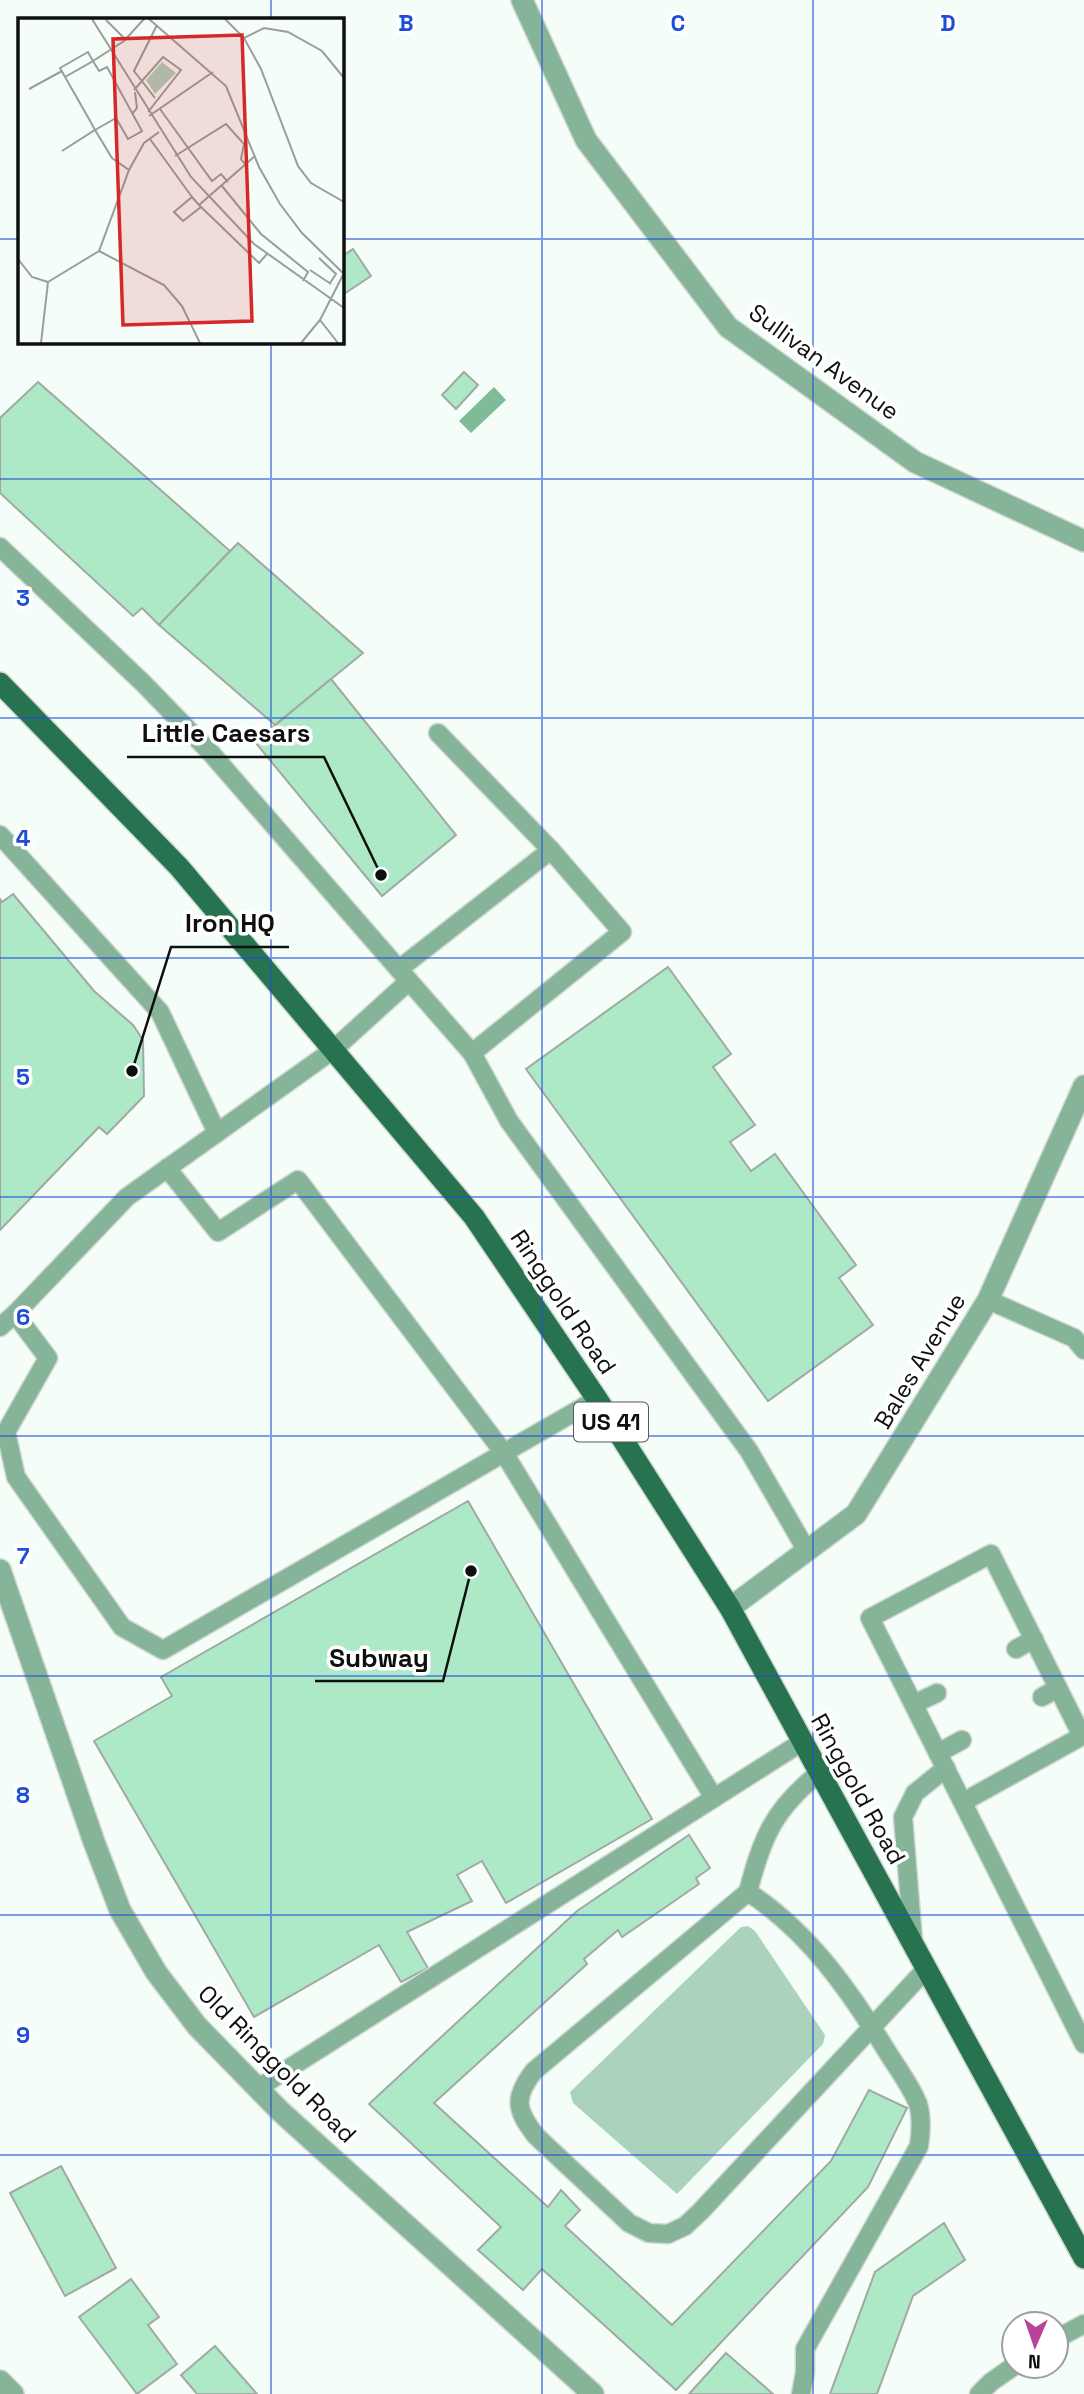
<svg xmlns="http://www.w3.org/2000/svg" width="1084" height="2394" font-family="'Space Grotesk',sans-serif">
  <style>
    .green { fill: #abd2bb }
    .water { fill: #7fba99 }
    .building { fill: #ade9c7; stroke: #a1a9a4; stroke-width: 2 }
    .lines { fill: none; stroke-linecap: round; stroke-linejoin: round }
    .lane-casing { stroke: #d0d7d3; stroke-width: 21 }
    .street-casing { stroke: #d0d7d3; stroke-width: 24 }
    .primary-casing { stroke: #d0d7d3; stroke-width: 24 }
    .lane { stroke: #86b499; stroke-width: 18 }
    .street { stroke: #86b499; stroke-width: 21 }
    .primary { stroke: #28734f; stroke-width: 21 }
    .grid { fill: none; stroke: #1d4ed8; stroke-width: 2; stroke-opacity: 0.55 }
    .labels { text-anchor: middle; stroke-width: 7; stroke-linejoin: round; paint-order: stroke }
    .shield { fill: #fff; stroke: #565856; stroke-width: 2 }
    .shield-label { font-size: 23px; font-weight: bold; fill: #0d100e }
    .street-label { font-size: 24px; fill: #0d100e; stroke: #fff }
    .inset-road { fill: none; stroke: #989e9a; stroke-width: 2 }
    .view { fill: #d62828; fill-opacity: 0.15; stroke: #d62828; stroke-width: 3.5 }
    .inset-edge { fill: none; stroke: #0d100e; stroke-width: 3.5 }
    .grid-label { font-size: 23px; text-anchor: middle; font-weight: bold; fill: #1d4ed8; stroke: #fff; stroke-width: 7; stroke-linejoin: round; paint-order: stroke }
    .leader { fill: none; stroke: #0d100e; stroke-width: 2.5 }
    .callout-dot { fill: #0d100e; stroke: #fff; stroke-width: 2.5 }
    .callout-label { font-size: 26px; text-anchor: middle; font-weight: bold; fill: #0d100e; stroke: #fff; stroke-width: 7; stroke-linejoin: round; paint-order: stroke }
  </style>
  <rect width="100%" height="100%" fill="#f5fdf8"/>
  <!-- green -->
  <polygon class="green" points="748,1926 755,1931 819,2026 825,2035 823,2044 677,2194 573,2103 570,2092 741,1927"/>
  <!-- water -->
  <polygon class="water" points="494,387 506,400 471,433 459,421"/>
  <!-- building -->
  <g class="building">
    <polygon points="353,249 371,276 341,296 341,257"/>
    <polygon points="464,372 478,385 456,409 442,395"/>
    <polygon points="38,382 230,551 159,625 142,608 133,616 0,493 0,418"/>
    <polygon points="238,543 363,653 275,725 159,625"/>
    <polygon points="331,679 456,835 382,896 255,742"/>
    <polygon points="13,894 94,991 133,1025 143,1040 144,1096 107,1134 99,1127 0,1230 0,899 2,902"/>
    <polygon points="668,967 731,1054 713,1067 755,1125 730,1142 751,1171 775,1154 856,1265 839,1278 873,1325 768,1401 526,1069"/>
    <polygon points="468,1501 652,1819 506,1903 482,1861 457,1875 472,1901 407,1932 428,1968 401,1982 379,1945 254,2017 94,1741 172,1696 161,1677"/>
    <polygon points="689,1835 710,1868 696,1878 699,1884 622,1937 618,1930 584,1959 587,1964 434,2103 548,2207 561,2190 580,2210 565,2226 672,2325 831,2161 869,2090 907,2108 868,2187 676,2390 542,2269 523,2290 478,2250 501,2227 369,2104 577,1911"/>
    <polygon points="61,2166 116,2268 65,2296 10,2193"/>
    <polygon points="944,2223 965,2260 913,2296 877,2394 830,2394 875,2272"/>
    <polygon points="131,2279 159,2317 148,2325 177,2364 137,2394 79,2317"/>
    <polygon points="215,2346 257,2394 197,2394 181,2375"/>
    <polygon points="726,2353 773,2394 689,2394"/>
  </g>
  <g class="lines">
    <defs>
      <g id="lane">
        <polyline points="0,547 143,683 210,752 409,981 333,1050 127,1197 15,1314 0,1327"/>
        <polyline points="438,733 551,850"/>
        <polyline points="0,835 160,1012 217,1133"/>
        <polyline points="399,969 551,850 622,932 472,1053 409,981"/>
        <polyline points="472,1053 509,1121 749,1451 807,1551"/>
        <polyline points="167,1168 218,1232 298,1180 504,1453 714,1798"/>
        <polyline points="988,1300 1074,1338 1084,1350"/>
        <polyline points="15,1314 48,1358 6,1432 16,1477 122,1627 163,1650 597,1399"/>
        <polyline points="1016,1649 1034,1639"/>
        <polyline points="1042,1697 1058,1688"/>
        <polyline points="914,1704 937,1693"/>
        <polyline points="1084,1735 1082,1736 991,1554 870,1618 1084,2044"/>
        <polyline points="938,1753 962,1740"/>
        <path d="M819,1773C774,1809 762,1837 748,1892L534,2071C513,2098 516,2110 536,2136L629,2223L649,2233L668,2234L685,2226L701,2211L926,1969"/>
        <polyline points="963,1802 1082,1736"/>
        <path d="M748,1892C809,1932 850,1991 888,2053C898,2069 911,2086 918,2104C922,2117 921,2132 919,2146L805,2349V2372L801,2394"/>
        <polyline points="913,1940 903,1817 915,1793 946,1768"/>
        <polyline points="258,2088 802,1742"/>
        <polyline points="1056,2339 1084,2324"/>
        <polyline points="979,2394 991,2382 1014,2366"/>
      </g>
      <g id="street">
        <polyline points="522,0 586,140 728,327 915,462 1084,541"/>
        <polyline points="0,1570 94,1842 120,1910 156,1972 197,2026 280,2111 593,2394"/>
        <polyline points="730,1608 856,1514 988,1300 1084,1086"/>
        <polyline points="0,2381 13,2394"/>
      </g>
      <polyline id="primary" points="0,683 179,867 474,1217 597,1399 730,1608 1084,2258"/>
    </defs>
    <!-- lane casing -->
    <use href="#lane" class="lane-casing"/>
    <!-- street casing -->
    <use href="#street" class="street-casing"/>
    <!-- primary casing -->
    <use href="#primary" class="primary-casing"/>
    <!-- lane -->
    <use href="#lane" class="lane"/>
    <!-- street -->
    <use href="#street" class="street"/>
    <!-- primary -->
    <use href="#primary" class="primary"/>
  </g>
  <!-- grid -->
  <path class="grid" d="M271,0V19M542,0V2394M813,0V2394M0,239H19M341,239H1084M271,341V2394M0,479H1084M0,718H1084M0,958H1084M0,1197H1084M0,1436H1084M0,1676H1084M0,1915H1084M0,2155H1084"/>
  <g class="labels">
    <!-- shield labels -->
    <rect class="shield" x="574" y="1402.5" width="74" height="39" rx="5"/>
    <g class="shield-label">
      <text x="611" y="1430">US 41</text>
    </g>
    <!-- street labels -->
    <g class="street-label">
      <text transform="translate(824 362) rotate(36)" y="8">Sullivan Avenue</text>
      <text transform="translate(563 1302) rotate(56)" y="8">Ringgold Road</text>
      <text transform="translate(920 1361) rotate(-59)" y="8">Bales Avenue</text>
      <text transform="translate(858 1789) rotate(61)" y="8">Ringgold Road</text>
      <text transform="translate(277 2064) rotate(45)" y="8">Old Ringgold Road</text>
    </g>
  </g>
  <!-- overview -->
  <g transform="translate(18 18)">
    <rect width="326" height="326" fill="#f5fdf8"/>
    <path d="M144,44L158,55L137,76L128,62Z" fill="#abd2bb"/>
    <path class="inset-road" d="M74,1L173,159L236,226L326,290M131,1L208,68L241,149L262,186L284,215L326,256M207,1L226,20L243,51L280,148L293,165L326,184M88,2L107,21M226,20L246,10L270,14L304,33L326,60M47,59L75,43L70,34L42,50L71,101L77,112L98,100L110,121L124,113L89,49L81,53L75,43L106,23L126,1M11,71L44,53M116,72L145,39L163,52L130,94M137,80L116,53L139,7M142,91L194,163L203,156L210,164M114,96L119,90L117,74M131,98L195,54M132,121L174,179M44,133L77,112L94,140L111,152M157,138L208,106L226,126L223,141L227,146M237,138L181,187L241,245L249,236M204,168L243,216L290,254L285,263M181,187L174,179L156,194L165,203L183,189M81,233L146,267L164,288L182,325M301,240L318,256L312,265M0,241L14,259L30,264M292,252L313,266M302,302L320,325M23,325L30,264L81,233L111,152L126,125L141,114M283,325L302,302L326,255"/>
    <path class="view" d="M224,17L234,303L105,307L95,21Z"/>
    <rect width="326" height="326" class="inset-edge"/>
  </g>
  <g class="grid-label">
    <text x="406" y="31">B</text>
    <text x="678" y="31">C</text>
    <text x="948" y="31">D</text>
    <text x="23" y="606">3</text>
    <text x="23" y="846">4</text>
    <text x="23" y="1085">5</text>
    <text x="23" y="1325">6</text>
    <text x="23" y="1564">7</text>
    <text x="23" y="1803">8</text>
    <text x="23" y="2043">9</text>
  </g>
  <!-- callouts -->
  <path class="leader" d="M381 875L324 757H127M132 1071L171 947H289M471 1571L443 1681H315"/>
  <g class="callout-dot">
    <circle cx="381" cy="875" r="7"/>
    <circle cx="132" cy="1071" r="7"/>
    <circle cx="471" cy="1571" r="7"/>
  </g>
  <g class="callout-label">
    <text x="226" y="742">Little Caesars</text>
    <text x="230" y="932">Iron HQ</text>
    <text x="379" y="1667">Subway</text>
  </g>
  <!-- north arrow -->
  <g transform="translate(1035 2345) rotate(182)"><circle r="33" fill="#ffffff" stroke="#9e9f9f" stroke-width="2"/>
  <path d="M0-5L12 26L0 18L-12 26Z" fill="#b8439a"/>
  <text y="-10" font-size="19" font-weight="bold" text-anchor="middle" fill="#0d100e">N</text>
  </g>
</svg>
